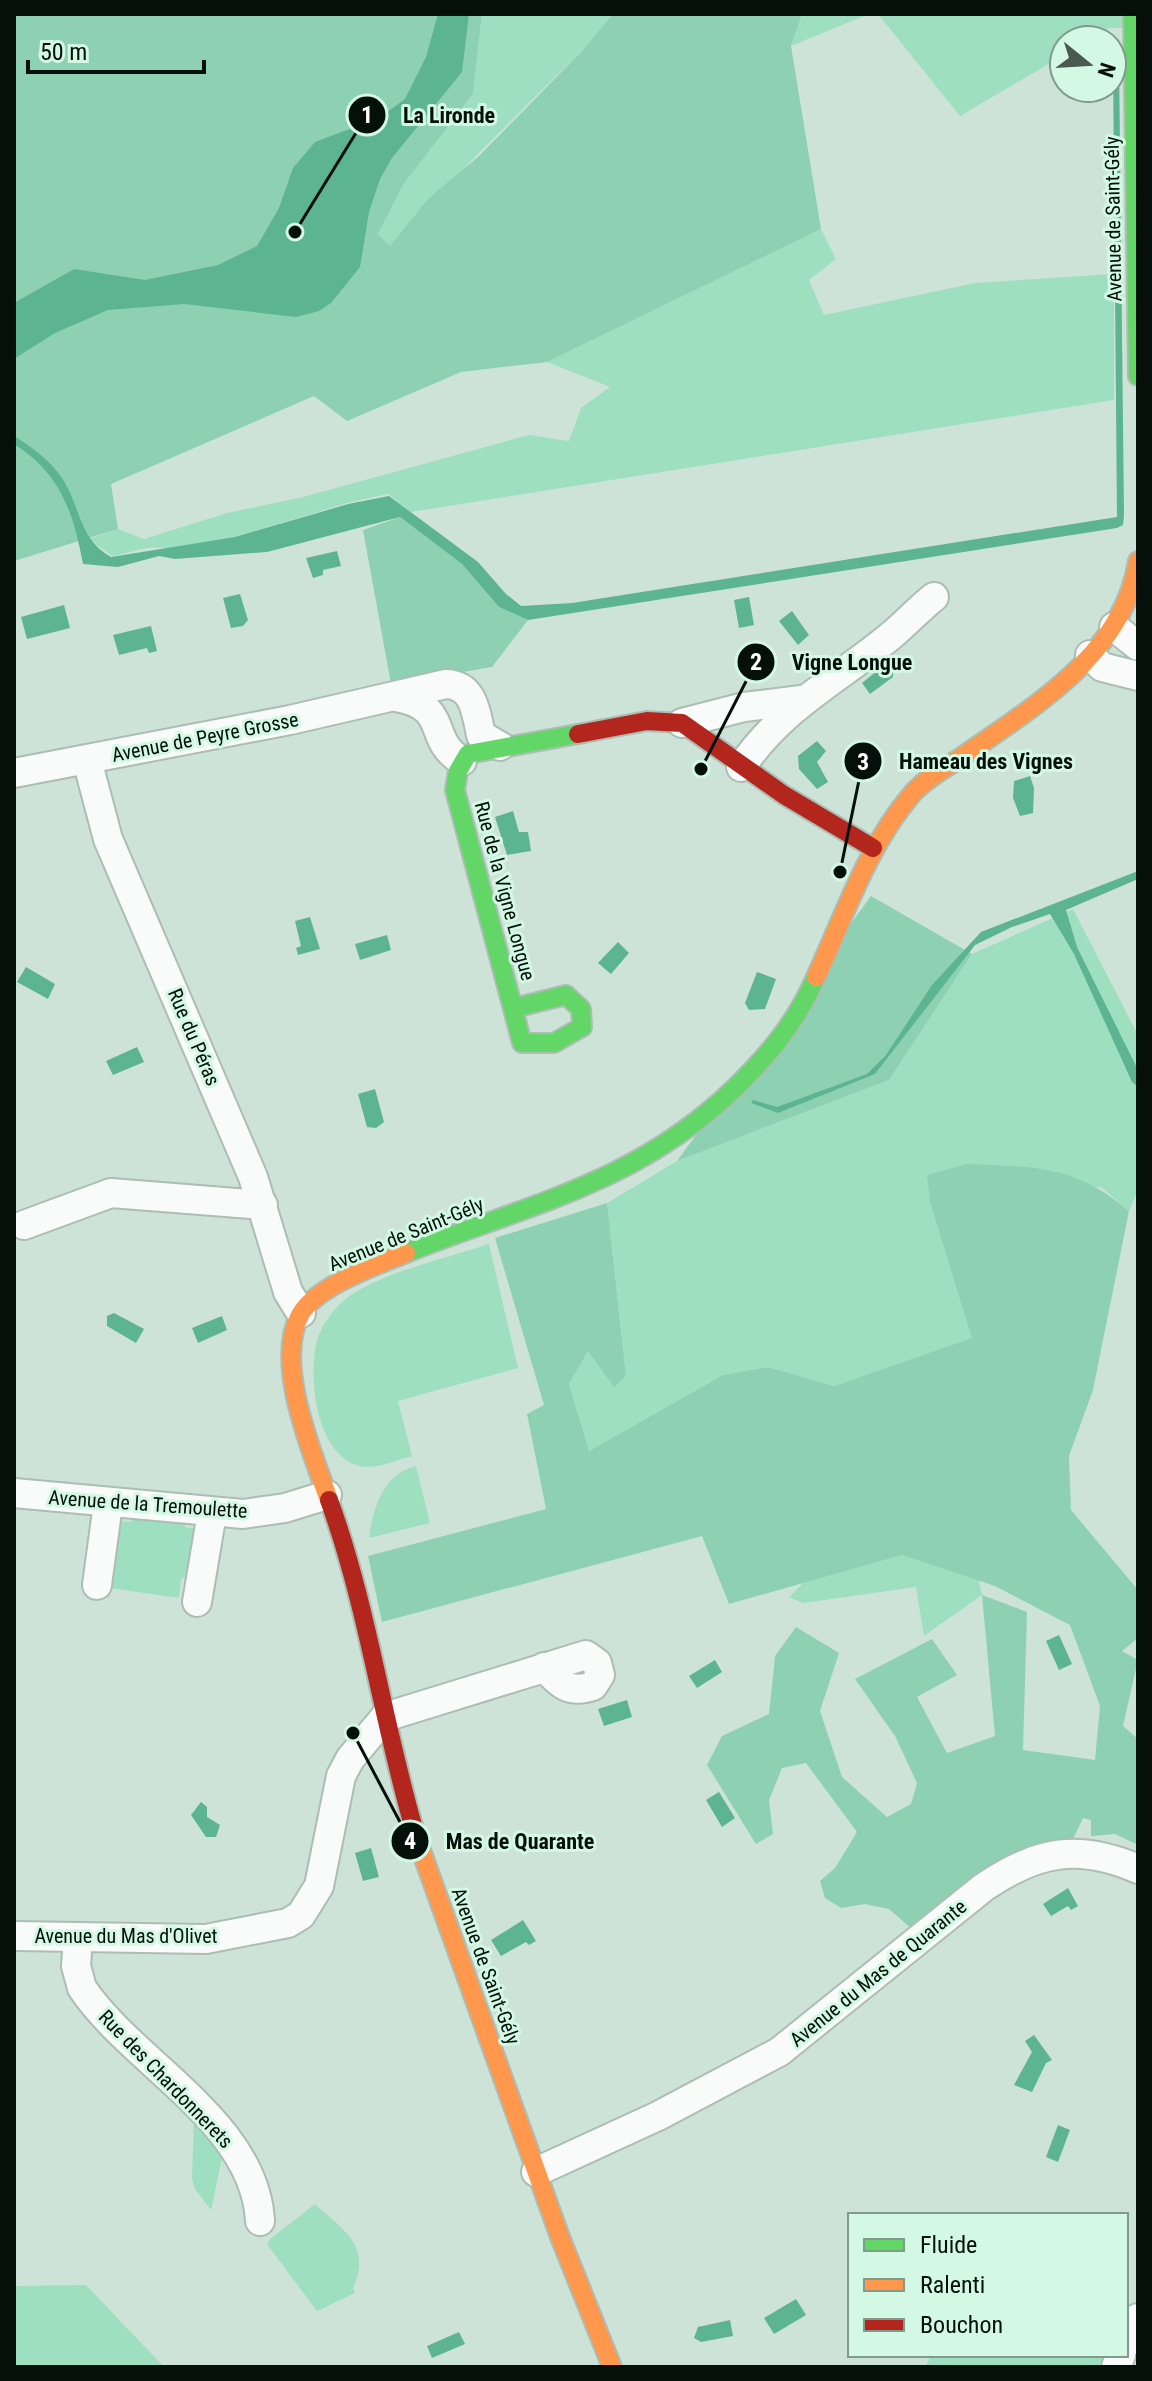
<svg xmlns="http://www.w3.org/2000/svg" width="1152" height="2381" font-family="'Roboto Condensed',sans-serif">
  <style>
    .green { fill: #9edfc0 }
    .forest { fill: #8dd1b2 }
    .water { fill: #5db491 }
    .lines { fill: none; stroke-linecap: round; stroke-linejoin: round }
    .street-casing { stroke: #acbdb4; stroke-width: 32 }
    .fast-casing { stroke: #acbdb4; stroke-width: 22 }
    .slow-casing { stroke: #acbdb4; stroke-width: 22 }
    .jam-casing { stroke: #acbdb4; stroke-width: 22 }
    .street { stroke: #f8fbf9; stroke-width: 28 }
    .fast { stroke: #63d668; stroke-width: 18 }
    .slow { stroke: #ff974d; stroke-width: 18 }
    .jam { stroke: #b3261e; stroke-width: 18 }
    .labels { text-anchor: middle; stroke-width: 6; stroke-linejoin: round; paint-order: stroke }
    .street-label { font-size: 20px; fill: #041009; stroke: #d3f8e4 }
    .leader { fill: none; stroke: #041009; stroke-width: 3 }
    .callout-dot { fill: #041009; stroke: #d3f8e4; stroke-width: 3 }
    .mark-label { font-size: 24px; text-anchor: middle; font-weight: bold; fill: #fff }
    .callout-label { font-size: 22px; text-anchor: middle; font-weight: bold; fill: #041009; stroke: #d3f8e4; stroke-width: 6; stroke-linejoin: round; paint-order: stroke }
  </style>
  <rect width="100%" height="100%" fill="#cee3d8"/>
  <!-- green -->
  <g class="green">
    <path d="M482,14H613C589,48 557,74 528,104C481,151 435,197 390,246L378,234L403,185L473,94Z"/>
    <polygon points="802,14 869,14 791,46"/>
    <polygon points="878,14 1138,14 1138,28 1109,28 1089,40 1064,40 1064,55 960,116"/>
    <path d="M821,229L836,259L809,280L824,315L975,283L1114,274V400L411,512L388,494L347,503L236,537L167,549C149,544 129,554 112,556L89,539L118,529L144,539L227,513L303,497L529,435L569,441L581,408L610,387L547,362Z"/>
    <polygon points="1073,909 1138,1035 1138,1190 1129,1211 1101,1187 930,1202 973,1338 834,1386 768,1367 723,1375 589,1451 569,1384 588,1350 614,1386 626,1376 607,1203 677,1161 889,1080 972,954"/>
    <path d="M489,1244L518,1368L398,1401L412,1456C397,1460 375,1470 359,1466C315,1454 307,1374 318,1337C323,1323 335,1307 347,1298C377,1274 450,1257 489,1244Z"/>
    <path d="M416,1466L430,1523L369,1538C373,1508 383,1474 416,1466Z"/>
    <polygon points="132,1517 186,1521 185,1527 198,1529 191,1573 181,1579 179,1598 110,1588 119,1521 131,1522"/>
    <polygon points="973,1553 982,1595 924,1636 916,1587 803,1603 789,1597 803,1583 902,1555"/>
    <polygon points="194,2118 223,2153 211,2210 195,2189 192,2179"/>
    <path d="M315,2204C344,2231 372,2245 353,2288L355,2293L317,2311L267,2244L270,2239Z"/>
    <polygon points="86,2285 164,2367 14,2367 14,2286"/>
    <polygon points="931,2355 1105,2355 1100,2367 925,2367"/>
  </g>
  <!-- forest -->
  <g class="forest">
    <polygon points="14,14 482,14 473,94 403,185 378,234 390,246 429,198 478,157 582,51 613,14 802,14 791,46 821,229 547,362 461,372 347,421 314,396 111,484 118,529 14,561"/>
    <polygon points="400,517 462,564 499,607 528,620 492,667 391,684 363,530"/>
    <polygon points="871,896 972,954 889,1080 677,1161"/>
    <path d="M967,1164C1035,1167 1075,1165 1129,1211L1093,1390L1069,1456L1071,1510L1138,1590V1638L1122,1651L1138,1660L1123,1726L1138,1739V1845L1115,1834L1091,1836V1820L1083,1818L1073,1839L1010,1853L913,1930L889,1909L865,1904L841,1908L825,1898L820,1881L835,1868L857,1832L806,1763L782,1768L769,1800L773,1834L756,1844L707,1765L722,1736L769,1714L775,1656L796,1627L839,1653L820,1711L842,1777L887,1817L911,1804L917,1783L895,1736L855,1679L932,1639L957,1675L917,1697L947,1753L995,1736L982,1595L1027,1612L1023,1750L1095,1760L1100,1706L1070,1625L995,1586L902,1555L729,1604L702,1536L382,1622L368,1556L546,1509L527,1414L544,1405L495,1238L607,1203L626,1376L614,1387L588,1351L569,1384L589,1451L723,1375L768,1367L834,1386L972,1338L930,1202L927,1175Z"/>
  </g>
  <!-- water -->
  <g class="water">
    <polygon points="438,14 469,14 462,72 392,158 380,179 369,212 360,267 331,303 319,311 296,317 184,304 108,310 55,333 14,359 14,303 74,269 145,280 218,265 257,246 279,208 293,168 315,142 379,118 405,99 426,57"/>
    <path d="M1119,58L1124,515L1123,525L1117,528L528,620L499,607L462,564L400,517L267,552L175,559L159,556L118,567L83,564C73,512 61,474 14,444V436C32,447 50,460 62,478C81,507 78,538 111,557L235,537L348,504L389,496L478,562L506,594L521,606L572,603L1117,517L1113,59Z"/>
    <polygon points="337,551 341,566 323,570 323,575 313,578 306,558"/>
    <polygon points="240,594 248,620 243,626 231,628 223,598"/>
    <polygon points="749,597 754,625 739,628 734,600"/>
    <polygon points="64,605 70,628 27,639 21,617"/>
    <polygon points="792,611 809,635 798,645 779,621"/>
    <polygon points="151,626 157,651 149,653 147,648 119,655 113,635"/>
    <polygon points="883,666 893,668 893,677 870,694 862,683"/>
    <polygon points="817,741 826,751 817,762 828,782 817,789 799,769 798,756"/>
    <polygon points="1030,776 1034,788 1033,813 1020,816 1013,798 1014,781"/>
    <polygon points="513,811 519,832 528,832 531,851 507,855 495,817"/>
    <polygon points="1138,871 1138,879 1066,910 1077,947 1138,1070 1138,1087 1132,1082 1074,954 1050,914 1012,927 975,945 875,1074 778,1113 751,1103 753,1100 777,1107 867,1074 886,1055 932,985 981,932"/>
    <polygon points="310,917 320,949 298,955 296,948 301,946 295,921"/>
    <polygon points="387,935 391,950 360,960 355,944"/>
    <polygon points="618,942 629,953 611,974 598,963"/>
    <polygon points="26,967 55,984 48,999 17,982"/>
    <polygon points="757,972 776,979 765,1009 749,1010 745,1003"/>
    <polygon points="137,1047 144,1062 113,1075 106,1061"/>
    <polygon points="375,1089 384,1122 376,1128 367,1127 358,1094"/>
    <polygon points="114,1313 144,1329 136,1343 107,1326 107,1316"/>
    <polygon points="222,1316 227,1330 198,1343 192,1328"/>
    <polygon points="1059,1635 1072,1664 1059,1670 1046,1641"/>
    <polygon points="715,1660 722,1672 697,1688 689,1676"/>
    <polygon points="627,1700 632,1717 604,1726 598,1709"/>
    <polygon points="719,1792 735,1818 722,1827 706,1800"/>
    <polygon points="201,1802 207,1807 207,1817 220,1825 216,1837 206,1837 191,1815"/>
    <polygon points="371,1848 379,1877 363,1881 355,1853"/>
    <polygon points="1068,1888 1078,1906 1071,1910 1068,1906 1051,1916 1043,1904"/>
    <polygon points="523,1920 536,1941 529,1945 526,1942 501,1956 491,1940"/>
    <polygon points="1034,2035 1052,2060 1046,2063 1032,2092 1014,2085 1032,2052 1025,2041"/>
    <polygon points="1058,2125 1070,2130 1058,2162 1046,2157"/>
    <polygon points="796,2299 806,2315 774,2334 764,2318"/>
    <polygon points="730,2320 733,2336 701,2342 694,2338 698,2327"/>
    <polygon points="459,2332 465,2344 432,2358 427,2346"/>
  </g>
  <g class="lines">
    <defs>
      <g id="street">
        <polyline points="1114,627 1138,646"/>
        <polyline points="1090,655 1102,667 1138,676"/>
        <path d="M396,697C452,707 425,739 462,761"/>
        <polyline points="682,723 744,707 801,700"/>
        <polyline points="87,760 108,839 253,1177 288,1292 301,1313"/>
        <path d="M741,767C785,704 837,681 893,634C907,622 919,609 934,597"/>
        <path d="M14,773L290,720L446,684C474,685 476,712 481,735L500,746"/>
        <polyline points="24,1225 111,1193 263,1205"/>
        <polyline points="14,1493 243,1514 285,1508 327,1495"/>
        <polyline points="97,1585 108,1504"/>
        <polyline points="197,1602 212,1513"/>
        <path d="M14,1936L206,1939L288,1923L301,1915L319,1886L341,1776L350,1759L385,1717L586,1655L597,1663L600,1675L593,1686C569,1694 559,1684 544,1667"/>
        <path d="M78,1937L76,1966L82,1988C133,2064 255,2122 260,2221"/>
        <path d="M536,2172L658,2116L779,2052L984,1887C1037,1851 1078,1843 1138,1869"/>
        <polyline points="1126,2344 1138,2318"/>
        <polyline points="1116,2367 1121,2355"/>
      </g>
      <g id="fast">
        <polyline points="1133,14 1138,376"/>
        <polyline points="514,1008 566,995 581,1009 582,1027 554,1043 522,1043 455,790 458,771 468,754 578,734"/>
        <path d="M406,1253C529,1204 635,1184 734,1089C769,1055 797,1021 816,977"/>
      </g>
      <g id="slow">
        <path d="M816,977C845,914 867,847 912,794C926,778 948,767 966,754C1036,705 1124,653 1138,561"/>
        <path d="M329,1500C312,1452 274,1363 300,1315C316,1286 377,1265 406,1253"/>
        <polyline points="417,1839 560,2237 612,2367"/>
      </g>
      <g id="jam">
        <polyline points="578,734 647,721 682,723 784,795 873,848"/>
        <path d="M329,1500C369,1610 383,1727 417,1839"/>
      </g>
    </defs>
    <!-- street casing -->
    <use href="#street" class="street-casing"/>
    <!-- fast casing -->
    <use href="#fast" class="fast-casing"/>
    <!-- slow casing -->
    <use href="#slow" class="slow-casing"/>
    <!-- jam casing -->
    <use href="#jam" class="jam-casing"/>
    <!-- street -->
    <use href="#street" class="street"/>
    <!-- fast -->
    <use href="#fast" class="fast"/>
    <!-- slow -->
    <use href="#slow" class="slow"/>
    <!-- jam -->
    <use href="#jam" class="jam"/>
  </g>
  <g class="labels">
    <!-- street labels -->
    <g class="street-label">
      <text transform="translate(1113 219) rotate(-91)" y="7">Avenue de Saint-Gély</text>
      <text transform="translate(205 737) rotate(-11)" y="7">Avenue de Peyre Grosse</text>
      <text transform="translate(505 891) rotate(75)" y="7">Rue de la Vigne Longue</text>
      <text transform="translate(194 1037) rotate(67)" y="7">Rue du Péras</text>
      <text transform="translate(406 1234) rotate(-22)" y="7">Avenue de Saint-Gély</text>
      <text transform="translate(148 1504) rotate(4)" y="7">Avenue de la Tremoulette</text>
      <text x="126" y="1943">Avenue du Mas d'Olivet</text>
      <text transform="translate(486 1966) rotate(70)" y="7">Avenue de Saint-Gély</text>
      <text transform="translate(878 1973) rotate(-39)" y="7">Avenue du Mas de Quarante</text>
      <text transform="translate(166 2079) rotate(46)" y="7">Rue des Chardonnerets</text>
    </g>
  </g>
  <!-- callouts -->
  <path class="leader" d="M295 232L367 115M701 769L756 662M840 872L863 761M353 1733L410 1841"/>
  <g class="callout-dot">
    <circle cx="295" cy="232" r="8"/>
    <circle cx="701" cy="769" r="8"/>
    <circle cx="840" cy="872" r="8"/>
    <circle cx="353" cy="1733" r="8"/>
    <circle cx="367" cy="115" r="20"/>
    <circle cx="756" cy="662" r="20"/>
    <circle cx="863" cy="761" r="20"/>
    <circle cx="410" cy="1841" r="20"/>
  </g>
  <g class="mark-label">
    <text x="367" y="123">1</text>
    <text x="756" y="670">2</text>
    <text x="863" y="770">3</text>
    <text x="410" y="1849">4</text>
  </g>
  <g class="callout-label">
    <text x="449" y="123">La Lironde</text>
    <text x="852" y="670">Vigne Longue</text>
    <text x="986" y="769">Hameau des Vignes</text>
    <text x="520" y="1849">Mas de Quarante</text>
  </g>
  <!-- border -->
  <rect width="1152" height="2381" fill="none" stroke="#041009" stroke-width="32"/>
  <!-- legend -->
  <rect x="848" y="2213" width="280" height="144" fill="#d3f8e4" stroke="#809b8c" stroke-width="2"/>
  <rect x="864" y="2239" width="40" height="12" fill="#63d668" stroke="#809b8c" stroke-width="2"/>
  <text x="920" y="2253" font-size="24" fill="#041009">Fluide</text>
  <rect x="864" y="2279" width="40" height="12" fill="#ff974d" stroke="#809b8c" stroke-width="2"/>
  <text x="920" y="2293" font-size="24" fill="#041009">Ralenti</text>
  <rect x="864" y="2319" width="40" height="12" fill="#b3261e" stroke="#809b8c" stroke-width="2"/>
  <text x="920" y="2333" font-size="24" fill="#041009">Bouchon</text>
  <!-- north arrow -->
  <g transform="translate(1088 64) rotate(108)"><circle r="38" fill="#d3f8e4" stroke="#809b8c" stroke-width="2"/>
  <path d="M0-6L14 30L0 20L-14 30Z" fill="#4b5a51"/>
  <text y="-12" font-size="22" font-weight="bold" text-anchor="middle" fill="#041009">N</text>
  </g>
  <!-- scale -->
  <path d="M28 60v12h176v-12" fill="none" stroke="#041009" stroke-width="4"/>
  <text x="40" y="60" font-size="24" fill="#041009" stroke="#d3f8e4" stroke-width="6" paint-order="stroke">50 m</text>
</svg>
